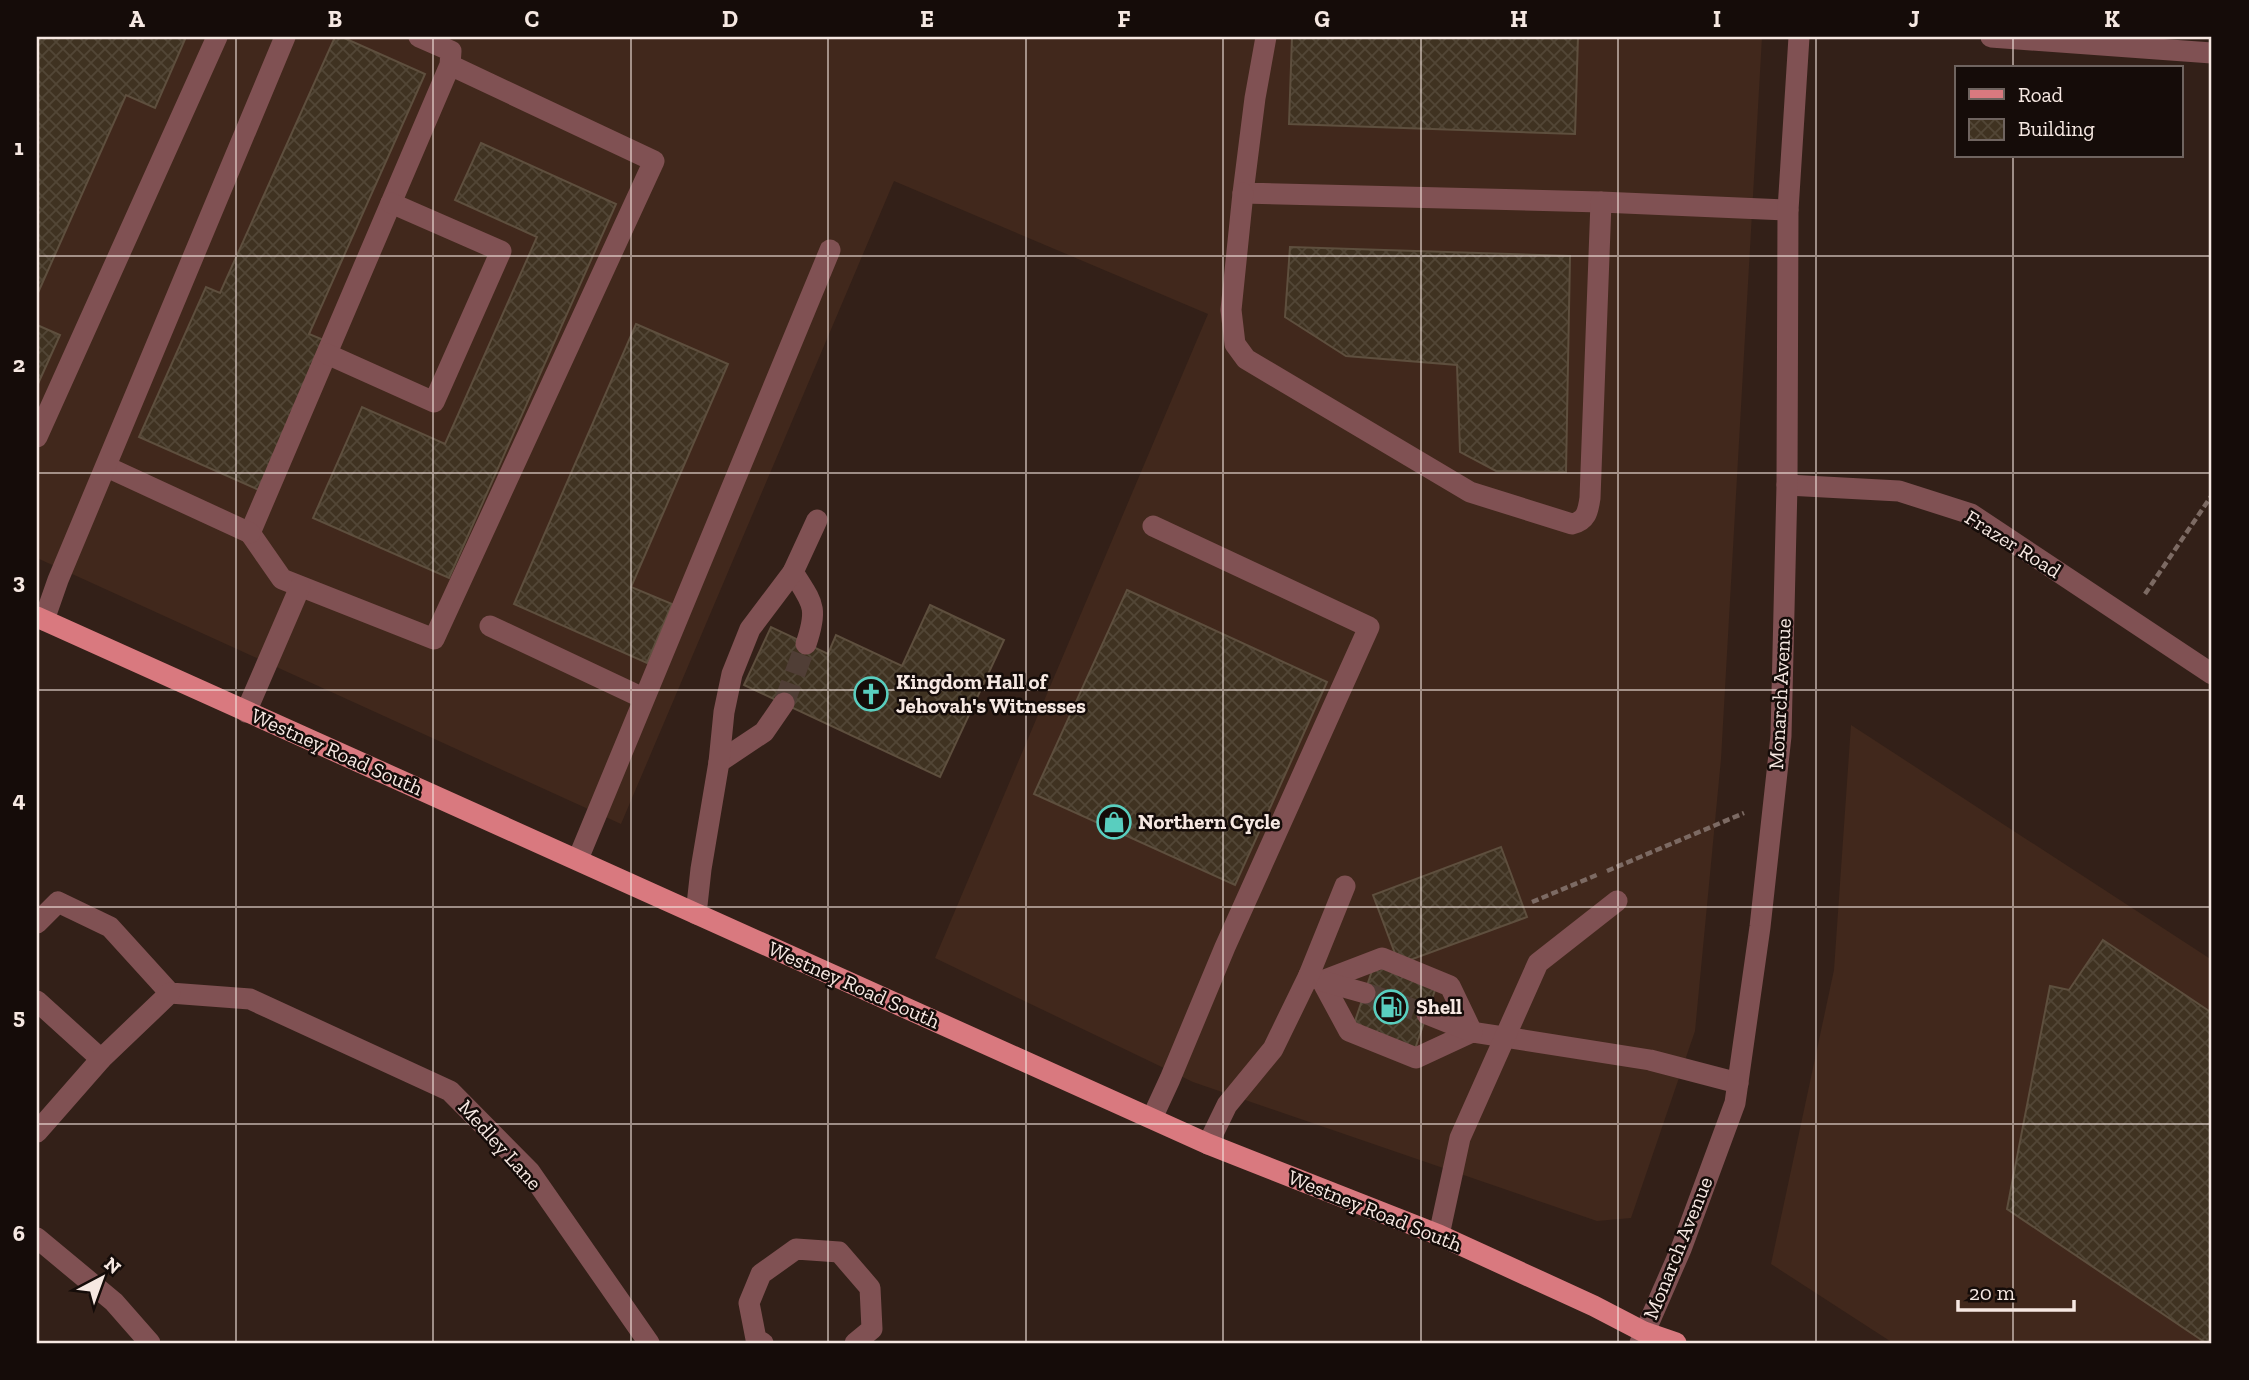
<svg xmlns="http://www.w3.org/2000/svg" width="2249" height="1380" font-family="'Zilla Slab',serif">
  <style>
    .built { fill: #41281c }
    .building { fill: url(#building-cross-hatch); stroke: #5e4f3e; stroke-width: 2 }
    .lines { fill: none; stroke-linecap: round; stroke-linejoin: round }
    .minor-tunnel { stroke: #503e36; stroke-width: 21; stroke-dasharray: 21 10; stroke-linecap: butt }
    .path { stroke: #7c6a63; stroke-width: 4.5; stroke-dasharray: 7 3.5; stroke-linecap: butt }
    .minor { stroke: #805153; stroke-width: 21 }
    .major { stroke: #d9797f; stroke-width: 21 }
    .grid { fill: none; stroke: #f6e8e2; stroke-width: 2; stroke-opacity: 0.55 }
    .labels { text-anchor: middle; stroke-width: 5; stroke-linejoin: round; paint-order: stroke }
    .street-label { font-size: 21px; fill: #f6e8e2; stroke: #150c09 }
    .poi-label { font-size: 21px; font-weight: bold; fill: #f6e8e2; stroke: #150c09; text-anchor: start }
    .neatline { fill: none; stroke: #f6e8e2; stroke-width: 2.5 }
    .grid-label { font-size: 23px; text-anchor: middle; font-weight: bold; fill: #f6e8e2 }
  </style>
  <defs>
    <pattern id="building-cross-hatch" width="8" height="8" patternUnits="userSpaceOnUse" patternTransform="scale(1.75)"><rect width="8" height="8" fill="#3f3221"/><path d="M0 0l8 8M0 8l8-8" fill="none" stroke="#524636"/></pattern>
  </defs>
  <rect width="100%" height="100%" fill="#332018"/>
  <!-- built -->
  <g class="built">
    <polygon points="37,37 1762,37 1721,759 1695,1031 1631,1218 1597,1221 1193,1082 935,958 1208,314 894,181 621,824 37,558"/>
    <polygon points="1851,725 2212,960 2212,1343 1893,1343 1771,1264 1834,970"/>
  </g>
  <!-- building -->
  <g class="building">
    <polygon points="38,37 186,37 155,108 126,95 37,295"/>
    <polygon points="335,37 342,37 425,74 309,334 326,341 259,490 139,437 206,287 220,293"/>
    <polygon points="1292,37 1578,37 1575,134 1289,124"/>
    <polygon points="481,143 616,204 449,578 313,518 362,407 445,444 537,237 455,200"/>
    <polygon points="1290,247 1570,256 1566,472 1496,471 1460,452 1457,365 1346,356 1285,317"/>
    <polygon points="636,324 728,364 631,587 672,604 647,663 514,604"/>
    <polygon points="37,325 60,335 37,386"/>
    <polygon points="1127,590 1327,682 1235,885 1034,794"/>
    <polygon points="930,605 1004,640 940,777 744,685 771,627 828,654 836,635 902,666"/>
    <polygon points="1501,847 1527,917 1399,964 1373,895"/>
    <polygon points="2103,940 2212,1013 2212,1343 2206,1343 2007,1209 2050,986 2069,990"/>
    <polygon points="1374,965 1436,987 1415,1049 1353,1027"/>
  </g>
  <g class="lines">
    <!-- minor-tunnel -->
    <g class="minor-tunnel">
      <polyline points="784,703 806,644"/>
      <polyline points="1365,993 1427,1014"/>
    </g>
    <!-- path -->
    <g class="path">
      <polyline points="2145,594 2212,495"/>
      <polyline points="1607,871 1744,813"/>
      <polyline points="1532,902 1599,874"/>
    </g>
    <!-- minor -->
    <g class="minor">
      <polyline points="419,37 451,51 450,65 250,533 282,579 434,639 654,161 450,65"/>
      <polyline points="1266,37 1255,98 1243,193 1601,202 1788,210"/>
      <polyline points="1991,37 2212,53"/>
      <path d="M1243,193L1231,310L1235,344L1246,359L1470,492L1572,524C1586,521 1588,512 1590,498L1601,202"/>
      <polyline points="327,354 434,402 501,251 391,203"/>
      <polyline points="37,437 217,37"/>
      <polyline points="107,467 250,533"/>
      <polyline points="1787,485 1899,491 1971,514 2212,674"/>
      <path d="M793,572C812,603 819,606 806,644"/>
      <polyline points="44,620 58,580 285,37"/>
      <polyline points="490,626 643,698"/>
      <polyline points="246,712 300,587"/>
      <polyline points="719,762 764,732 784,703"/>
      <polyline points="578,859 830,250"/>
      <polyline points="696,914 701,869 719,762 724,712 732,674 750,629 793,572 817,520"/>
      <polyline points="37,923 58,902 110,927 170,993 250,999 450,1091 530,1172 649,1343"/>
      <polyline points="1309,975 1322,981 1349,1031 1416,1058 1472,1032 1650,1060 1738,1083"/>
      <polyline points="1322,981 1382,958 1450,986 1472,1032"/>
      <polyline points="1322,981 1365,993"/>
      <polyline points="37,1001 101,1059"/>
      <polyline points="1427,1014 1472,1032"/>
      <polyline points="1152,1118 1170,1079 1225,947 1369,627 1153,526"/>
      <polyline points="37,1132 101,1059 170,993"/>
      <polyline points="1208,1144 1227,1105 1273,1049 1309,975 1345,886"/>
      <polyline points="1439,1235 1460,1138 1538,963 1617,901"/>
      <polyline points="37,1238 114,1302 150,1343"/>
      <polyline points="763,1343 756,1339 749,1303 761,1274 796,1249 839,1252 870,1288 872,1329 855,1343"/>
      <polyline points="1640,1343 1681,1249 1735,1103 1760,927 1781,736 1787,485 1788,210 1799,37"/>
    </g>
    <!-- major -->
    <polyline class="major" points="37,617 1208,1144 1439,1235 1594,1306 1644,1332 1676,1343"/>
  </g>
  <!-- grid -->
  <path class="grid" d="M236,37V1343M433,37V1343M631,37V1343M828,37V1343M1026,37V1343M1223,37V1343M1421,37V1343M1618,37V1343M1816,37V1343M2013,37V68M2013,156V1343M37,256H2212M37,473H2212M37,690H2212M37,907H2212M37,1124H2212"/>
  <!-- icons -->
  <defs>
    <symbol id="church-ring" viewBox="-11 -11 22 22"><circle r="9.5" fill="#150c09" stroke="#59cebf" stroke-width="1.5"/><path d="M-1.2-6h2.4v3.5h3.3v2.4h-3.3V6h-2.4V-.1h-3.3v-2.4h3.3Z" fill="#59cebf"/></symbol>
    <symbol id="shop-ring" viewBox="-11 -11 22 22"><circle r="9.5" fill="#150c09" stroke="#59cebf" stroke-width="1.5"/><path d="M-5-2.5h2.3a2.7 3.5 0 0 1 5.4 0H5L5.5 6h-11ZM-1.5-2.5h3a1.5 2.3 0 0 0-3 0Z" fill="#59cebf"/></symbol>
    <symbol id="fuel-ring" viewBox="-11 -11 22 22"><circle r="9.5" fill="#150c09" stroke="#59cebf" stroke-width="1.5"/><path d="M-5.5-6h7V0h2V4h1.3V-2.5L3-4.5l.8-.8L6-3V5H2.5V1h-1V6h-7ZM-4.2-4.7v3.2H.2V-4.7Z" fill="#59cebf"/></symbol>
  </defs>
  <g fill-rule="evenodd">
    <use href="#church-ring" x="852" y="675" width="38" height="38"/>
    <use href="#shop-ring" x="1095" y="803" width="38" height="38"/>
    <use href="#fuel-ring" x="1372" y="988" width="38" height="38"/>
  </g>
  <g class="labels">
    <!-- street labels -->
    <g class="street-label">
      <text transform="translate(2013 544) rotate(32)" y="7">Frazer Road</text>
      <text transform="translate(1780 694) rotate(-87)" y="7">Monarch Avenue</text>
      <text transform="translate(337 752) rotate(24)" y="7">Westney Road South</text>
      <text transform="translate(854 985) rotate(24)" y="7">Westney Road South</text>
      <text transform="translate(500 1145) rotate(48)" y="7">Medley Lane</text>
      <text transform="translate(1375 1211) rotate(22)" y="7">Westney Road South</text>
      <text transform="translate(1678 1248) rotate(-68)" y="7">Monarch Avenue</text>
    </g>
    <!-- poi labels -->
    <g class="poi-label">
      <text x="896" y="689">Kingdom Hall of<tspan x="896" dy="24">Jehovah's Witnesses</tspan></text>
      <text x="1138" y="829">Northern Cycle</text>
      <text x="1416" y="1014">Shell</text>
    </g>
  </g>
  <!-- border -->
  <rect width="2249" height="1380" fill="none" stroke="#150c09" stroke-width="77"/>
  <!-- legend -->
  <rect x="1955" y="66" width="228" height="91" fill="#150c09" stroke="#6f6460" stroke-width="2"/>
  <rect x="1969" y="89" width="35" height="10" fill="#d9797f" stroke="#6f6460" stroke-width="2"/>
  <text x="2018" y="102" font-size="21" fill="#f6e8e2">Road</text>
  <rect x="1969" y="119" width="35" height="21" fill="url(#building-cross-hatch)" stroke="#6f6460" stroke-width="2"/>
  <text x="2018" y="136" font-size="21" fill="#f6e8e2">Building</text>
  <!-- north arrow -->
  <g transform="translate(102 1278) rotate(41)" stroke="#150c09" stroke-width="5" paint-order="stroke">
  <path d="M0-5L12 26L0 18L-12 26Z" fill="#f6e8e2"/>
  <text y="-10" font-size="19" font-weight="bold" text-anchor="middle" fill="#f6e8e2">N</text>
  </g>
  <!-- scale -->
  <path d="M1958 1300v10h116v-10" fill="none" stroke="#f6e8e2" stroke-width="3.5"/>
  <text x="1969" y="1300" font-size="21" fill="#f6e8e2" stroke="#150c09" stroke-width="5" paint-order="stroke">20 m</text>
  <rect x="38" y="38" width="2172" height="1304" class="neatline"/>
  <g class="grid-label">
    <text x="137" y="27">A</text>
    <text x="335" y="27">B</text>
    <text x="532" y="27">C</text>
    <text x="730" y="27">D</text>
    <text x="927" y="27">E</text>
    <text x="1124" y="27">F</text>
    <text x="1322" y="27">G</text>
    <text x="1519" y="27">H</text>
    <text x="1717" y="27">I</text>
    <text x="1914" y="27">J</text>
    <text x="2112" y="27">K</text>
    <text x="19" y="155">1</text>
    <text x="19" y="372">2</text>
    <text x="19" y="589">3</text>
    <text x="19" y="807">4</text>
    <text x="19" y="1024">5</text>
    <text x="19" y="1241">6</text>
  </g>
</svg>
